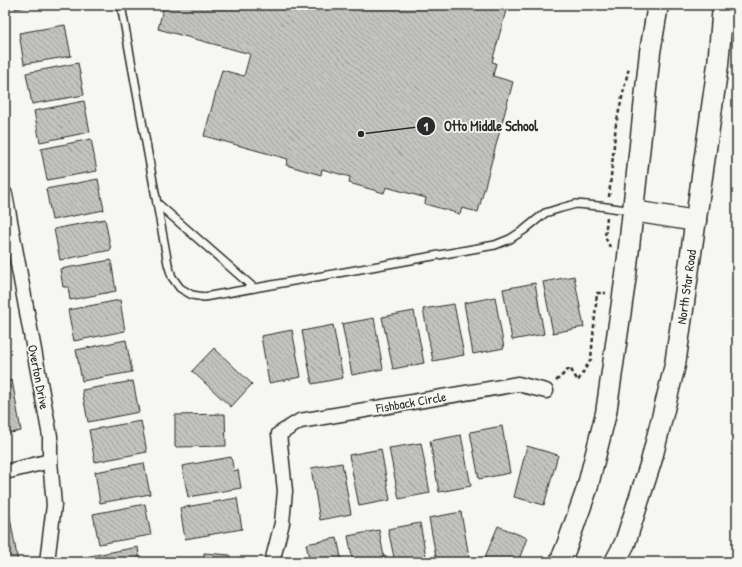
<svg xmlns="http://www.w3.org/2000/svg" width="742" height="567" font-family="'Patrick Hand',sans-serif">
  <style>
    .building { fill: url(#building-back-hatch); stroke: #2b2b2b }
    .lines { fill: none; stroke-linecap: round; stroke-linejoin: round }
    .service-casing { stroke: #2b2b2b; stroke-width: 10 }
    .minor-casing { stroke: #2b2b2b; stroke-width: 17 }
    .secondary-casing { stroke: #2b2b2b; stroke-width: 23 }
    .path { stroke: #2b2b2b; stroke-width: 2.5; stroke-dasharray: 4 3; stroke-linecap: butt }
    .service { stroke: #f6f6f2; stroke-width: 7 }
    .minor { stroke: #f6f6f2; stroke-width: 14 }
    .secondary { stroke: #f6f6f2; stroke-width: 20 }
    .labels { text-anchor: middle; stroke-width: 3.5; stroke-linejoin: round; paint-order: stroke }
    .street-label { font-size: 13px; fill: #2b2b2b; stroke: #f6f6f2 }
    .leader { fill: none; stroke: #2b2b2b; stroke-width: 1.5 }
    .callout-dot { fill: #2b2b2b; stroke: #f6f6f2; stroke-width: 1.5 }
    .mark-label { font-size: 12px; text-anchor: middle; font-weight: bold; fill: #fff }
    .callout-label { font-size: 14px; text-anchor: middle; font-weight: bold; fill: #2b2b2b; stroke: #f6f6f2; stroke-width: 3.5; stroke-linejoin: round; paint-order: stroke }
  </style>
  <defs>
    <pattern id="building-back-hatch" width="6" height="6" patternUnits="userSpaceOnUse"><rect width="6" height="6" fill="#c3c3c0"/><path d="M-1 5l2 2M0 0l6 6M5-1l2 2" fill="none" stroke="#9f9f9c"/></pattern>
  </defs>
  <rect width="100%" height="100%" fill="#f6f6f2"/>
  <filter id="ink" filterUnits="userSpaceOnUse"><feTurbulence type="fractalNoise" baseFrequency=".025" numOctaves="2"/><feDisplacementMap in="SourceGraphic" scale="8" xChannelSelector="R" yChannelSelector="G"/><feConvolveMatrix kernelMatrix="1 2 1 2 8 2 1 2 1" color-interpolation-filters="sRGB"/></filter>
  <g filter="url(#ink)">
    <!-- building -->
    <g class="building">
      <polygon points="15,5 36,5 15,9"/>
      <polygon points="164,5 499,5 507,7 492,62 496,63 493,76 513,82 478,212 462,208 460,214 425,204 426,198 386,187 384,193 349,183 350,177 322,169 321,175 286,165 288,159 204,136 222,70 244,76 250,54 158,29"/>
      <polygon points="65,25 71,56 24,64 19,33"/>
      <polygon points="78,63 84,95 32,104 26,73"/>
      <polygon points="84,101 90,132 40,142 34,111"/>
      <polygon points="91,139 97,171 47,180 41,149"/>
      <polygon points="98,179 104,210 52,220 46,189"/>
      <polygon points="105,219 111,250 60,260 54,229"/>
      <polygon points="111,260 116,291 70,300 68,287 63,287 60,269"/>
      <polygon points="574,276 584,327 553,333 543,282"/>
      <polygon points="535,283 544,334 512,340 503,289"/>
      <polygon points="495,297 504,348 473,354 464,303"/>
      <polygon points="120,300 125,331 74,341 68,310"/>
      <polygon points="454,304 464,355 433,361 423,309"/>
      <polygon points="414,311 424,363 393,369 382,317"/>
      <polygon points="374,318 383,369 352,375 342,324"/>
      <polygon points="333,325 343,378 312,384 302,331"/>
      <polygon points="292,330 301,377 269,383 261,336"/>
      <polygon points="126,340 132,372 82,381 76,350"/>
      <polygon points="214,348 252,384 231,407 192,371"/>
      <polygon points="12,380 21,431 5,434 5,382"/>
      <polygon points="133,381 139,412 88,422 82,390"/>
      <polygon points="225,414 226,446 175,447 175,415"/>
      <polygon points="141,421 147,452 95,462 89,430"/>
      <polygon points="502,426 510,473 479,479 470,432"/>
      <polygon points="461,435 471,486 439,492 430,441"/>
      <polygon points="421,443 430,493 399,499 389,448"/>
      <polygon points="527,446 558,455 544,505 514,497"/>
      <polygon points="381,449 390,500 359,506 349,455"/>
      <polygon points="231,457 234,471 238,470 241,488 188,497 182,466"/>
      <polygon points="144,463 150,494 100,503 95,472"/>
      <polygon points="342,463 351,514 320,520 311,468"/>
      <polygon points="237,498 242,529 185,539 180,508"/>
      <polygon points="145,504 151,535 99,544 93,514"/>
      <polygon points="9,512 18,562 5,562 5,513"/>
      <polygon points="461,512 470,562 437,562 429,518"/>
      <polygon points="420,523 427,562 395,562 388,529"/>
      <polygon points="498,526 527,538 518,562 483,562"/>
      <polygon points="379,530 385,562 353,562 348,536"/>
      <polygon points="337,538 342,562 310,562 306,544"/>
      <polygon points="138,547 140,562 86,562 85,557"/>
      <polygon points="204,553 230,555 230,562 192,562 193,558 204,559"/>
    </g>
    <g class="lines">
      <defs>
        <g id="service">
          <polyline points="121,5 168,264 172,277 180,288 192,295 204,297 495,245 510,239 524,230 545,213 561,208 576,204 599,206 633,211"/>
          <polyline points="157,203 254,288"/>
        </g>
        <g id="minor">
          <polyline points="5,194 50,436 50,461 54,505 47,562"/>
          <polyline points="5,472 50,461"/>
          <polyline points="272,562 282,523 285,491 279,434 300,421 518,384 546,391"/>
        </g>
        <g id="secondary">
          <polyline points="633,211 696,221"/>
          <polyline points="560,562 566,548 587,489 606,413 626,275 650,52 658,5"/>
          <polyline points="615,562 625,543 651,462 675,365 718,65 723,5"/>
        </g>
      </defs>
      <!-- service casing -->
      <use href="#service" class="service-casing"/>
      <!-- minor casing -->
      <use href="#minor" class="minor-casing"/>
      <!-- secondary casing -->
      <use href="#secondary" class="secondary-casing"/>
      <!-- path -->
      <g class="path">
        <polyline points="609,197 616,124 629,67"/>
        <polyline points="607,217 605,237 610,247"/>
        <polyline points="556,381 570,368 578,381 591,359 597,293 606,293"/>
      </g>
      <!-- service -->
      <use href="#service" class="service"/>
      <!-- minor -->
      <use href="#minor" class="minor"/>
      <!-- secondary -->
      <use href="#secondary" class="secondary"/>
    </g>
  </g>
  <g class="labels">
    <!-- street labels -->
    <g class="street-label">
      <text transform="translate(686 287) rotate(-82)" y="5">North Star Road</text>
      <text transform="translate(39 377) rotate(79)" y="5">Overton Drive</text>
      <text transform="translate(411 402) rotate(-10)" y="5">Fishback Circle</text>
    </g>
  </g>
  <!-- callouts -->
  <path class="leader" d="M361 134L426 126"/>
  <g class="callout-dot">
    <circle cx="361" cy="134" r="4"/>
    <circle cx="426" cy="126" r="10"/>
  </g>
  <g class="mark-label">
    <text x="426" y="131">1</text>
  </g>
  <g class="callout-label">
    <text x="491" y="131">Otto Middle School</text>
  </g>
  <!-- margin -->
  <rect width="742" height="567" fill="none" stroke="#f6f6f2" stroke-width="20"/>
  <rect x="10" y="10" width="722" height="547" fill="none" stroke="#2b2b2b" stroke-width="1.5" filter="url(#ink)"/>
</svg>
